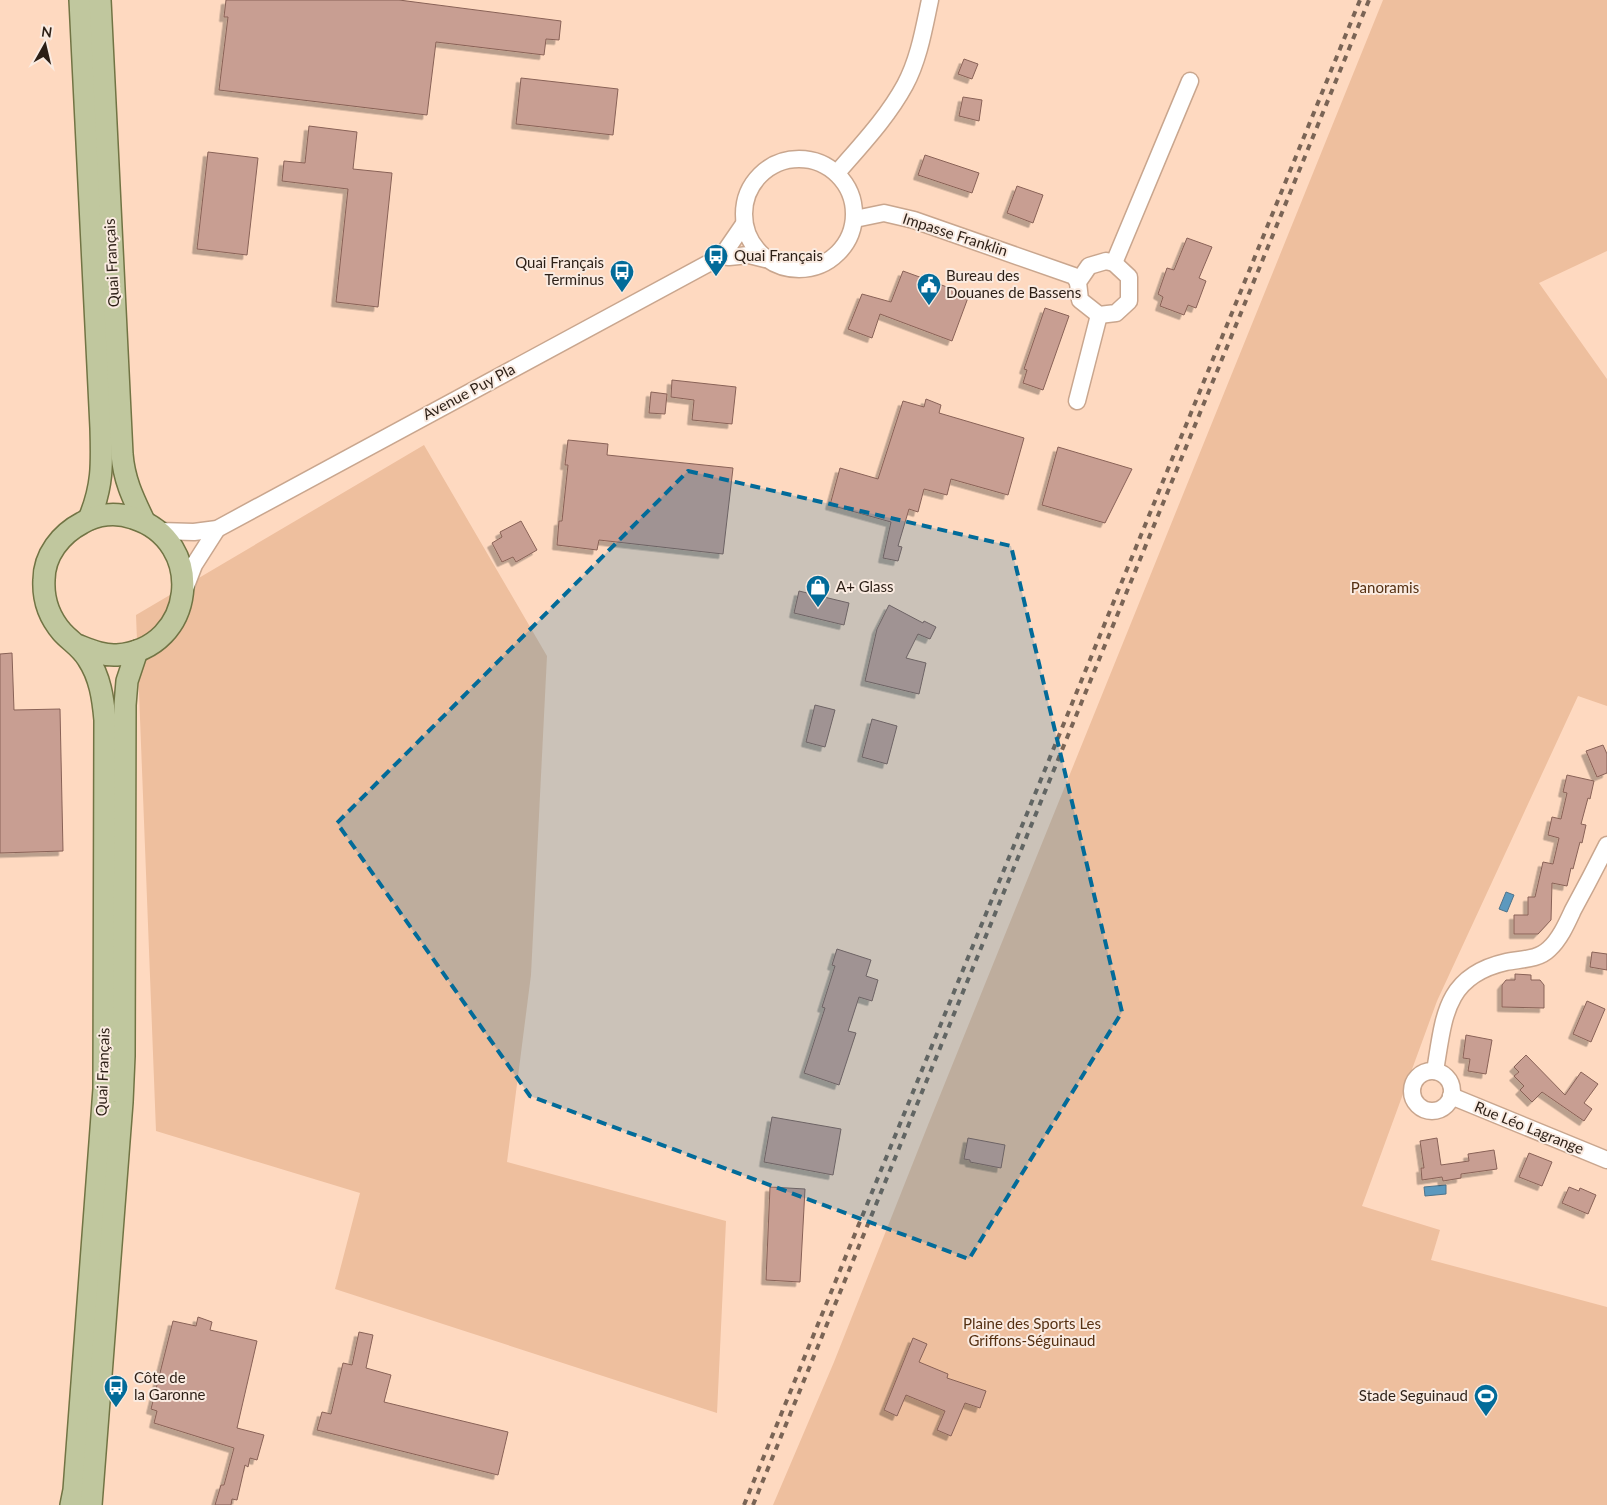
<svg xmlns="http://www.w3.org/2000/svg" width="1607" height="1505" font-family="Lato,sans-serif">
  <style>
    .green { fill: #eebf9e }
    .water { fill: #5c99be; stroke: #4e748c }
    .building { fill: #c89e92; stroke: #896257; filter: url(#shadow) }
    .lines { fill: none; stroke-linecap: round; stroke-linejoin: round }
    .minor-casing { stroke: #c9a68e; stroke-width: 19 }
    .major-casing { stroke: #717444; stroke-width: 24 }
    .minor { stroke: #fff; stroke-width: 16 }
    .major { stroke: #c0c79e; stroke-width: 21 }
    .rail { stroke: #7a6455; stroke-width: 4; stroke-dasharray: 6 6; stroke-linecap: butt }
    .marked { fill: #026b99; fill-opacity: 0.2; stroke: #026b99; stroke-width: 4; stroke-dasharray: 10 6; stroke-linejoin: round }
    .labels { text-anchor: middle; stroke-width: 4; stroke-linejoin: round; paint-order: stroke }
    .street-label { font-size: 15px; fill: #2c1f16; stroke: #faebe1 }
    .poi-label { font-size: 15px; fill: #2c1f16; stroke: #faebe1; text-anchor: start }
    .park-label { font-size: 15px; fill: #553012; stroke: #faebe1 }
  </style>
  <defs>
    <filter id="shadow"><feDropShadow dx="-4.5" dy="4.5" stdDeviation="0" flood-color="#0004"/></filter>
  </defs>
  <rect width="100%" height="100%" fill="#fed9c0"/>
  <!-- green -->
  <g class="green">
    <polygon points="1383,0 1607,0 1607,251 1539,283 1607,379 1607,706 1578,696 1437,1001 1362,1206 1440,1230 1431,1260 1607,1307 1607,1505 773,1505 834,1362 928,1125"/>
    <polygon points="424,445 547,656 531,975 507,1162 726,1221 717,1413 335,1289 360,1193 156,1131 136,615"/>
  </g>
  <!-- water -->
  <g class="water">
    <polygon points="1506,892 1514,895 1507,912 1499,909"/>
    <polygon points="1446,1185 1446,1194 1425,1196 1424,1187"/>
  </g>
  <!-- building -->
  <g class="building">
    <polygon points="226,0 399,0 561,21 559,40 546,39 544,55 436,42 427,115 219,90 228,17 224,17"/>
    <polygon points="964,59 978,64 972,79 958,74"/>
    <polygon points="521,78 618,89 613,135 516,124"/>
    <polygon points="963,97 982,100 979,121 959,116"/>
    <polygon points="309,126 357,132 353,169 392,173 378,307 336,302 348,189 282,181 284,161 305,163"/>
    <polygon points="208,152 258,158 247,255 197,249"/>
    <polygon points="925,155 979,173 972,193 918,175"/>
    <polygon points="1017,186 1043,195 1033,223 1007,213"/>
    <polygon points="1187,238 1212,247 1199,278 1206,281 1196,308 1188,305 1184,315 1160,306 1163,297 1158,294 1167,268 1174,270"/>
    <polygon points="903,271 969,295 952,341 880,314 872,338 848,329 862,294 891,302"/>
    <polygon points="1045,308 1069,316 1043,390 1023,383 1027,370 1024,369"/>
    <polygon points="672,380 736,387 732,424 692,420 694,400 671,397"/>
    <polygon points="651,392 667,394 665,414 649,413"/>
    <polygon points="926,399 941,405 939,413 1024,438 1008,495 951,479 947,495 924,489 918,512 909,509 898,546 902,547 898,561 883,558 891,522 830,505 840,468 878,479 903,401 924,407"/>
    <polygon points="568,440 608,444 607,455 733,468 723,554 599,540 597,550 557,545 559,521 562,521 568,465 565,465"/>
    <polygon points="1058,447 1132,469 1105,523 1042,505"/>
    <polygon points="521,521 537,550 516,562 513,557 502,562 492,543 502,537 500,532"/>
    <polygon points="799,591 849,603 844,625 794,613"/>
    <polygon points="889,605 923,623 924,621 936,627 930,639 918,634 906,658 926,663 919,694 865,681 877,629"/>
    <polygon points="12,653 14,710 60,709 63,851 0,853 0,654"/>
    <polygon points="815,705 835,710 825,747 806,742"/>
    <polygon points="872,719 897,726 887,764 862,757"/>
    <polygon points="1603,745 1607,754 1607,773 1597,777 1586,751"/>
    <polygon points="1567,775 1594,781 1590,799 1588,798 1581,824 1586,825 1582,843 1580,842 1573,869 1571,868 1567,886 1552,883 1551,920 1538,934 1514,934 1514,915 1528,915 1528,897 1535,897 1543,862 1553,864 1559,838 1548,835 1552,817 1561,819 1567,793 1563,792"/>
    <polygon points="837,949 871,960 866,976 878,980 872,1001 859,997 848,1031 856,1033 839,1085 804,1073 825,1008 822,1007 835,966 832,965"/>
    <polygon points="1592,952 1607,954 1607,970 1590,967"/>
    <polygon points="1515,974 1531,975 1531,980 1540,980 1544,985 1544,1008 1502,1007 1502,985 1506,980 1515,980"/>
    <polygon points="1587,1001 1605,1009 1591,1042 1573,1034"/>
    <polygon points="1466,1035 1492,1040 1486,1074 1468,1071 1470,1059 1463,1058"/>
    <polygon points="1526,1055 1565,1095 1581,1072 1598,1084 1584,1103 1592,1109 1584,1121 1542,1092 1532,1102 1520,1090 1524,1086 1514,1076 1519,1072 1514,1067"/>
    <polygon points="772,1117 841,1129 833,1175 764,1162"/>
    <polygon points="968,1138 1005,1145 1001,1168 970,1162 970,1160 964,1159"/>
    <polygon points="1437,1138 1441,1165 1469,1161 1468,1154 1494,1150 1497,1169 1461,1174 1461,1178 1443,1181 1442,1177 1422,1180 1421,1168 1424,1168 1420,1141"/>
    <polygon points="1529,1153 1552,1162 1542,1186 1519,1177"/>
    <polygon points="770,1187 805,1189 800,1282 766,1280"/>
    <polygon points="1569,1187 1579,1191 1580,1188 1596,1195 1588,1214 1562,1203"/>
    <polygon points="198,1317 212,1322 210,1330 257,1341 237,1428 264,1435 257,1460 250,1458 248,1467 245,1465 237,1500 232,1499 231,1505 215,1505 221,1485 224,1485 234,1448 154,1423 157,1411 151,1409 173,1321 196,1326"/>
    <polygon points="359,1332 373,1335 366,1368 391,1375 384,1402 508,1432 498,1475 317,1430 322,1412 331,1414 343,1363 352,1365"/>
    <polygon points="913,1338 927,1344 919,1362 948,1374 947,1378 986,1391 980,1408 965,1403 951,1436 937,1430 945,1411 906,1395 897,1416 884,1410"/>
  </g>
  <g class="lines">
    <defs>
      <g id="minor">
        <circle cx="799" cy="214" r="55"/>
        <path d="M837,173C861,145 887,118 905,85C919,59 924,28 930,0"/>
        <polyline points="855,219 884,213 914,220 1074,276 1078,282"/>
        <polyline points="722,256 729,257 749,255 765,259"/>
        <polygon points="1106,261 1114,263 1129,277 1129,301 1116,313 1099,315 1080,300 1078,282 1089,266"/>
        <polyline points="1114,263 1190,81"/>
        <polyline points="1077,401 1099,315"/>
        <polyline points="159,531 194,532 217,529 722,256 744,224"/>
        <polyline points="184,591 194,565 217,529"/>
        <circle cx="1432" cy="1091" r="20"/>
        <path d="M1435,1071C1444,1018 1444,976 1506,962C1520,959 1538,960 1549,949C1560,939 1567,923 1573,910C1585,888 1596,867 1607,845"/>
        <polyline points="1451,1096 1607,1160"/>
      </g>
      <g id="major">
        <path d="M80,0L101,428C102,463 103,486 89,519"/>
        <path d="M100,0L122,454C124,480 133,498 144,521"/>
        <path d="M71,1505L74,1490L104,1089L105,720C103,698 100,677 88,659C81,647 70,641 62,632C49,617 43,599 44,580C44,555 61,534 82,523C97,514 116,512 133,518C207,541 196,649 117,655C103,656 90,650 77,645"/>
        <polyline points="91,1505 122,1102 124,1056 125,705 127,681 137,651"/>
      </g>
    </defs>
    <!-- minor casing -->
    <use href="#minor" class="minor-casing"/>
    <!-- major casing -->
    <use href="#major" class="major-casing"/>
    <!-- minor -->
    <use href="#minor" class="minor"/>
    <!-- major -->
    <use href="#major" class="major"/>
    <!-- rail -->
    <g class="rail">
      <polyline points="744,1505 1360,0"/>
      <polyline points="753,1505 1369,0"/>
    </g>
  </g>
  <!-- marked area -->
  <path class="marked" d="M688,471L1011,546L1122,1012L969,1259L530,1096L337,823Z"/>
  <!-- icons -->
  <defs>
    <symbol id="bus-pin" viewBox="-11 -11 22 30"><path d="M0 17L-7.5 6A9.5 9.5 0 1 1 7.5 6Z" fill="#026b99" stroke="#faebe1"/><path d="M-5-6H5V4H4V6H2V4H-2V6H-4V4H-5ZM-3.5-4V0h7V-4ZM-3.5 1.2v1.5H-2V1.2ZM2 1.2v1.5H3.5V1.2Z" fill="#fff"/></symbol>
    <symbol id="civic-pin" viewBox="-11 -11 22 30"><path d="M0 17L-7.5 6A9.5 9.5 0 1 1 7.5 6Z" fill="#026b99" stroke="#faebe1"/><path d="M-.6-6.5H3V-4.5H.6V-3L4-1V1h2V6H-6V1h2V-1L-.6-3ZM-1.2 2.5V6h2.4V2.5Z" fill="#fff"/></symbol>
    <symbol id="shop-pin" viewBox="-11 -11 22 30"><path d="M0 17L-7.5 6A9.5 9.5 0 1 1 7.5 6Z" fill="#026b99" stroke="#faebe1"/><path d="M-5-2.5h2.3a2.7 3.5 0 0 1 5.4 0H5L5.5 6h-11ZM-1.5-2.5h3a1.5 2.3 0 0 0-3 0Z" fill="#fff"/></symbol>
    <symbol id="stadium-pin" viewBox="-11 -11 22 30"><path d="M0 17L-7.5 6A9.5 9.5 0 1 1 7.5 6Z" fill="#026b99" stroke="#faebe1"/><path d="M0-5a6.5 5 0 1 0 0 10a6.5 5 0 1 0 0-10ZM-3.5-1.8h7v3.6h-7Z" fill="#fff"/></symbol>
  </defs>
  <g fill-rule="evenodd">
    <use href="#bus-pin" x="702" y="242" width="28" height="38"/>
    <use href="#bus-pin" x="608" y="258" width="28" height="38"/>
    <use href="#civic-pin" x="915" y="271" width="28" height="38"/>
    <use href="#shop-pin" x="804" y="573" width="28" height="38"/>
    <use href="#bus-pin" x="102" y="1373" width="28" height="38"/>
    <use href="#stadium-pin" x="1472" y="1382" width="28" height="38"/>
  </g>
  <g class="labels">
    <!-- street labels -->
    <g class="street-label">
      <text transform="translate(955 235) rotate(18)" y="5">Impasse Franklin</text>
      <text transform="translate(112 263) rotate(-93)" y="5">Quai Français</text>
      <text transform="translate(469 392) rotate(-28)" y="5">Avenue Puy Pla</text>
      <text transform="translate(103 1072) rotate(-88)" y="5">Quai Français</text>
      <text transform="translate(1529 1128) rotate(22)" y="5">Rue Léo Lagrange</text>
    </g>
    <!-- poi labels -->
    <g class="poi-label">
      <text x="734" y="261">Quai Français</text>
      <text x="604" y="268" text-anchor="end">Quai Français<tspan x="604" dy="17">Terminus</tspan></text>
      <text x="946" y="281">Bureau des<tspan x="946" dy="17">Douanes de Bassens</tspan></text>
      <text x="836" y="592">A+ Glass</text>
      <text x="134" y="1383">Côte de<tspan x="134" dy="17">la Garonne</tspan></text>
      <text x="1468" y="1401" text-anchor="end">Stade Seguinaud</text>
    </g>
    <!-- park labels -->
    <g class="park-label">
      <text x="1385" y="593">Panoramis</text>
      <text x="1032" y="1329">Plaine des Sports Les<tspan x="1032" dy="17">Griffons-Séguinaud</tspan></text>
    </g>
  </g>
  <!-- north arrow -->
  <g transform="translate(45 45) rotate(8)" stroke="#faebe1" stroke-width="4" paint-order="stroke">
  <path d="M0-4L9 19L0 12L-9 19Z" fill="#2c1f16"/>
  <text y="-8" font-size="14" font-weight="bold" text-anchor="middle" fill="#2c1f16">N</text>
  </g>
</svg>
